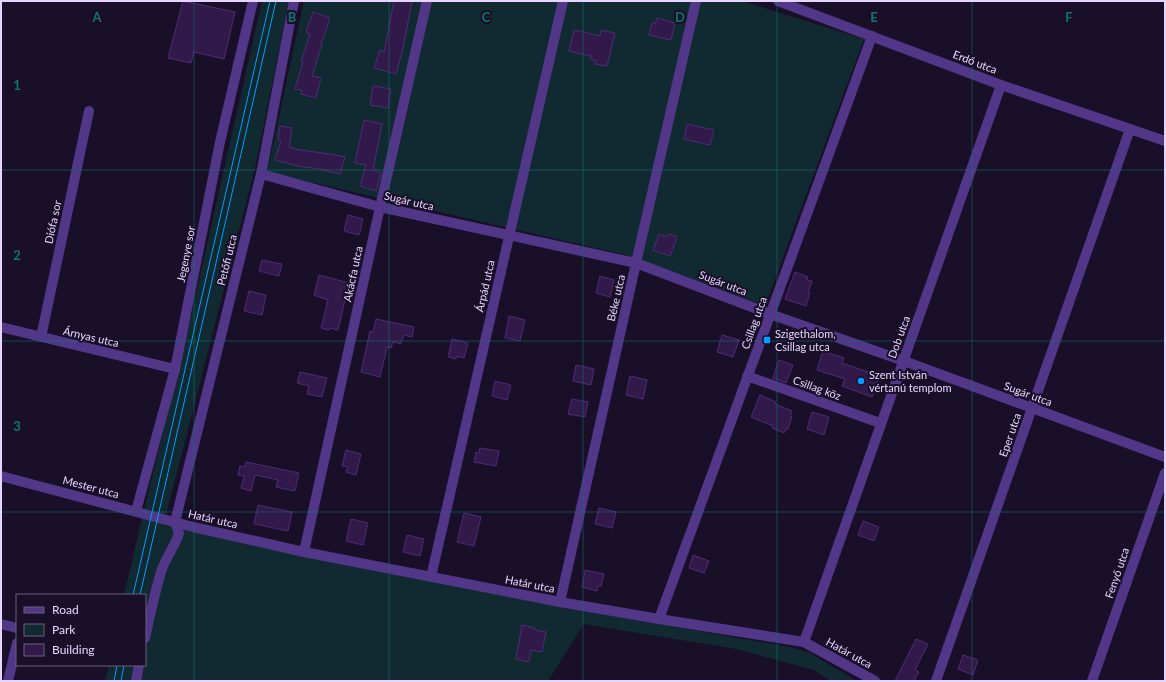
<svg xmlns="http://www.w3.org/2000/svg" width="1166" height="682" font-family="Lato,sans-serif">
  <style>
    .green { fill: #112a32 }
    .building { fill: #311a4a; stroke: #4f2b77 }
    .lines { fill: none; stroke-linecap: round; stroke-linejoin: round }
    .minor { stroke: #523789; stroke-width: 10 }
    .tertiary { stroke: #523789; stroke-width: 10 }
    .tram { stroke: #029eff; stroke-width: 1 }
    .grid { fill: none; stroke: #0f766e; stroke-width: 1; stroke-opacity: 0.55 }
    .poi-dot { fill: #029eff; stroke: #1a0f28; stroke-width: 1.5 }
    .labels { text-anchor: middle; stroke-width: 4; stroke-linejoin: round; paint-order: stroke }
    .street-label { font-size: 11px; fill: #e6d6ff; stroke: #1a0f28 }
    .poi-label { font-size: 11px; fill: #e6d6ff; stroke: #1a0f28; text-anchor: start }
    .grid-label { font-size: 13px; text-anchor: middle; font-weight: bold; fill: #0f766e; stroke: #1a0f28; stroke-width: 4; stroke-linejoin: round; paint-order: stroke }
  </style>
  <rect width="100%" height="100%" fill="#1a0f28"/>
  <!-- green -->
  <g class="green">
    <polygon points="262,1 289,1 255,168 164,523 302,556 590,612 790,647 808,652 857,681 831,681 814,670 736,649 584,624 548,681 105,681 109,665 145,665 145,595 124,595 143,514 180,364"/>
    <polygon points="304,1 742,1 864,39 765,306 630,256 267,172"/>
  </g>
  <!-- building -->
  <g class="building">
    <polygon points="183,1 235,12 224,59 194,52 191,63 168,58"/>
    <polygon points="394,1 412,1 403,48 396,74 374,68 380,50 384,52"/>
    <polygon points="313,12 330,18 321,44 322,44 312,76 321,78 316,98 301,94 302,90 295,89 303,62 301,62 310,34 306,32"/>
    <polygon points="657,18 675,23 671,40 649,35 652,23 655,24"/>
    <polygon points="574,30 600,36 601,30 615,33 607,66 595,64 596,61 590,59 591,56 569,51"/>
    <polygon points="373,86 391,89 388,108 370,105"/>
    <polygon points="364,120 382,124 373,170 381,173 376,191 360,186 366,165 355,163"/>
    <polygon points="687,124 714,130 710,145 684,139"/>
    <polygon points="280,126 292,128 289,147 300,150 330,154 345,157 340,174 326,171 327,170 298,166 275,160 281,141 278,140"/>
    <polygon points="348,215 363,219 359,235 344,231"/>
    <polygon points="659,234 667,237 669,234 677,237 670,256 653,250"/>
    <polygon points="262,260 282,264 279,276 259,271"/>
    <polygon points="795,272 808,277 807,280 812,281 808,292 810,293 806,306 785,299"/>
    <polygon points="319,275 349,283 338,330 330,328 329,330 321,328 328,300 314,295"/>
    <polygon points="600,276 614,280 610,297 596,293"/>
    <polygon points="249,291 266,295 262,315 244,311"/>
    <polygon points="509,316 525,320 520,341 505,338"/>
    <polygon points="376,319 414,327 412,337 404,335 401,344 393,342 391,348 387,347 380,377 361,372 370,331 373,332"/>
    <polygon points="722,335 739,340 733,357 717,352"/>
    <polygon points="452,339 468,343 464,358 457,356 456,359 448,357"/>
    <polygon points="823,351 844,358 842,363 880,376 872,397 842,386 845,379 817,370"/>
    <polygon points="779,360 793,365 786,383 773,378"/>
    <polygon points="576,365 594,369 591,385 573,381"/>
    <polygon points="300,372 327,378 322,397 307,394 309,386 297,383"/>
    <polygon points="630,376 647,380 643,399 626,395"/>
    <polygon points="495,381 511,385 507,400 492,396"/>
    <polygon points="760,395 776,402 775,404 792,411 790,417 792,417 788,429 786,429 784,433 772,428 773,426 751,417"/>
    <polygon points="572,399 588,402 585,417 568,414"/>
    <polygon points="812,412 829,417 824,435 807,429"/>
    <polygon points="480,448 499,451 496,466 474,462 476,452 479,453"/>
    <polygon points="346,450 361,454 356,475 346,472 348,467 342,466"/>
    <polygon points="246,462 299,473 295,491 276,487 278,480 255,475 251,491 241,488 244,476 238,475 240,466 245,467"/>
    <polygon points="258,505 292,512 288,531 254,524"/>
    <polygon points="599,508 616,512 612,528 595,524"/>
    <polygon points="464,513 481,517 474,546 457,542"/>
    <polygon points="351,519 368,523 363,545 346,541"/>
    <polygon points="863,521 879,527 874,541 858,535"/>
    <polygon points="407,535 424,539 420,556 403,552"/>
    <polygon points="693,555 709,561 704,573 689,568"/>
    <polygon points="585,570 604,574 601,586 598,586 597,591 582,587"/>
    <polygon points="522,625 535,628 535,630 546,632 542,652 531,650 529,662 516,659"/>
    <polygon points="916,639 928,644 915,670 919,672 914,681 895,681"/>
    <polygon points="963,655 978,660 973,675 958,669"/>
  </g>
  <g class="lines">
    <!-- minor -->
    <g class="minor">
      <polyline points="778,1 1001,85 1165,141"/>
      <polyline points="261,174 380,207 636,263 770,314 904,361 1165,457"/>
      <polyline points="1,327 175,369"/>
      <polyline points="41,337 89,111"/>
      <polyline points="747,376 880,423"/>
      <polyline points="136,511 175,369 220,142 253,1"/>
      <polyline points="304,552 380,207 427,1"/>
      <polyline points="431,577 563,1"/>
      <polyline points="560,602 659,619 804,642 875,681"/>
      <polyline points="659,619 872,36"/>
      <polyline points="1,624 17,628"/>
      <path d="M145,638C150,615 155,591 162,569C167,556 175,546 179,533L175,522L261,174L294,1"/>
      <path d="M804,642C868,456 935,271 1001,85"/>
      <polyline points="8,681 17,643"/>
      <polyline points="136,681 139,665"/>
      <polyline points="936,681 1130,129"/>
      <polyline points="1092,681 1165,473"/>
    </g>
    <!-- tertiary -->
    <polyline class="tertiary" points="1,476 193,527 304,552 560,602 636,263 696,1"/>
    <!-- tram -->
    <g class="tram">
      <polyline points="133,595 270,1"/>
      <polyline points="140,595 276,1"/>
      <polyline points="114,681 117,665"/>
      <polyline points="121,681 124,665"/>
    </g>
  </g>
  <!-- grid -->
  <path class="grid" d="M194,1V681M389,1V681M583,1V681M777,1V681M972,1V681M1,170H1165M1,341H1165M1,512H1165"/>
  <!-- markers -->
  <g class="poi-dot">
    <rect x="763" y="336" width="8" height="8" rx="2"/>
    <circle cx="861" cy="381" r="4"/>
  </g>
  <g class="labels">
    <!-- street labels -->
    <g class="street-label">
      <text transform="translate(975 62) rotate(21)" y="4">Erdő utca</text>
      <text transform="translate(409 201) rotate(13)" y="4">Sugár utca</text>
      <text transform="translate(53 222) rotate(-78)" y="4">Diófa sor</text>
      <text transform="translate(186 254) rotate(-79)" y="4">Jegenye sor</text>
      <text transform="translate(227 260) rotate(-76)" y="4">Petőfi utca</text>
      <text transform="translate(353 274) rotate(-78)" y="4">Akácfa utca</text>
      <text transform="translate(723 283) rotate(21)" y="4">Sugár utca</text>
      <text transform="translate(485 286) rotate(-77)" y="4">Árpád utca</text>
      <text transform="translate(616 298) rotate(-77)" y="4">Béke utca</text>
      <text transform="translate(754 323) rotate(-70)" y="4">Csillag utca</text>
      <text transform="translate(91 337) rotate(13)" y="4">Árnyas utca</text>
      <text transform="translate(899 337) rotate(-70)" y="4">Dob utca</text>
      <text transform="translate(817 388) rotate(20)" y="4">Csillag köz</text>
      <text transform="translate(1028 394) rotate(20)" y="4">Sugár utca</text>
      <text transform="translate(1010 435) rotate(-71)" y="4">Eper utca</text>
      <text transform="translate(91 487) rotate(15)" y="4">Mester utca</text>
      <text transform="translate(213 519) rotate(13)" y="4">Határ utca</text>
      <text transform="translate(1117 573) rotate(-71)" y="4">Fenyő utca</text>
      <text transform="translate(530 584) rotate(11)" y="4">Határ utca</text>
      <text transform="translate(849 653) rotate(29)" y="4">Határ utca</text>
    </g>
    <!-- poi labels -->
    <g class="poi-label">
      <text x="775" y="338">Szigethalom,<tspan x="775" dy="13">Csillag utca</tspan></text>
      <text x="869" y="379">Szent István<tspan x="869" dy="13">vértanú templom</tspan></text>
    </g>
  </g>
  <g class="grid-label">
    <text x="97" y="22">A</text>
    <text x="292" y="22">B</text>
    <text x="486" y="22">C</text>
    <text x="680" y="22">D</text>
    <text x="874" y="22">E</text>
    <text x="1069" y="22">F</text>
    <text x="17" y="90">1</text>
    <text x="17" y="260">2</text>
    <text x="17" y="431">3</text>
  </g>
  <!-- border -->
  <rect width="1166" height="682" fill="none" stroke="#e6d6ff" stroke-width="4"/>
  <!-- legend -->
  <rect x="16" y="594" width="130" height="72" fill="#1a0f28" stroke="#6c5f7e"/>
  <rect x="24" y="607" width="20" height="6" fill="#523789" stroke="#6c5f7e"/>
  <text x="52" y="614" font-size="12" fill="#e6d6ff">Road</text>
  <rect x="24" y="624" width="20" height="12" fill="#112a32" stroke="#6c5f7e"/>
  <text x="52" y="634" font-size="12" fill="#e6d6ff">Park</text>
  <rect x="24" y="644" width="20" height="12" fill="#311a4a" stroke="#6c5f7e"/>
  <text x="52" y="654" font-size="12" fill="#e6d6ff">Building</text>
</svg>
